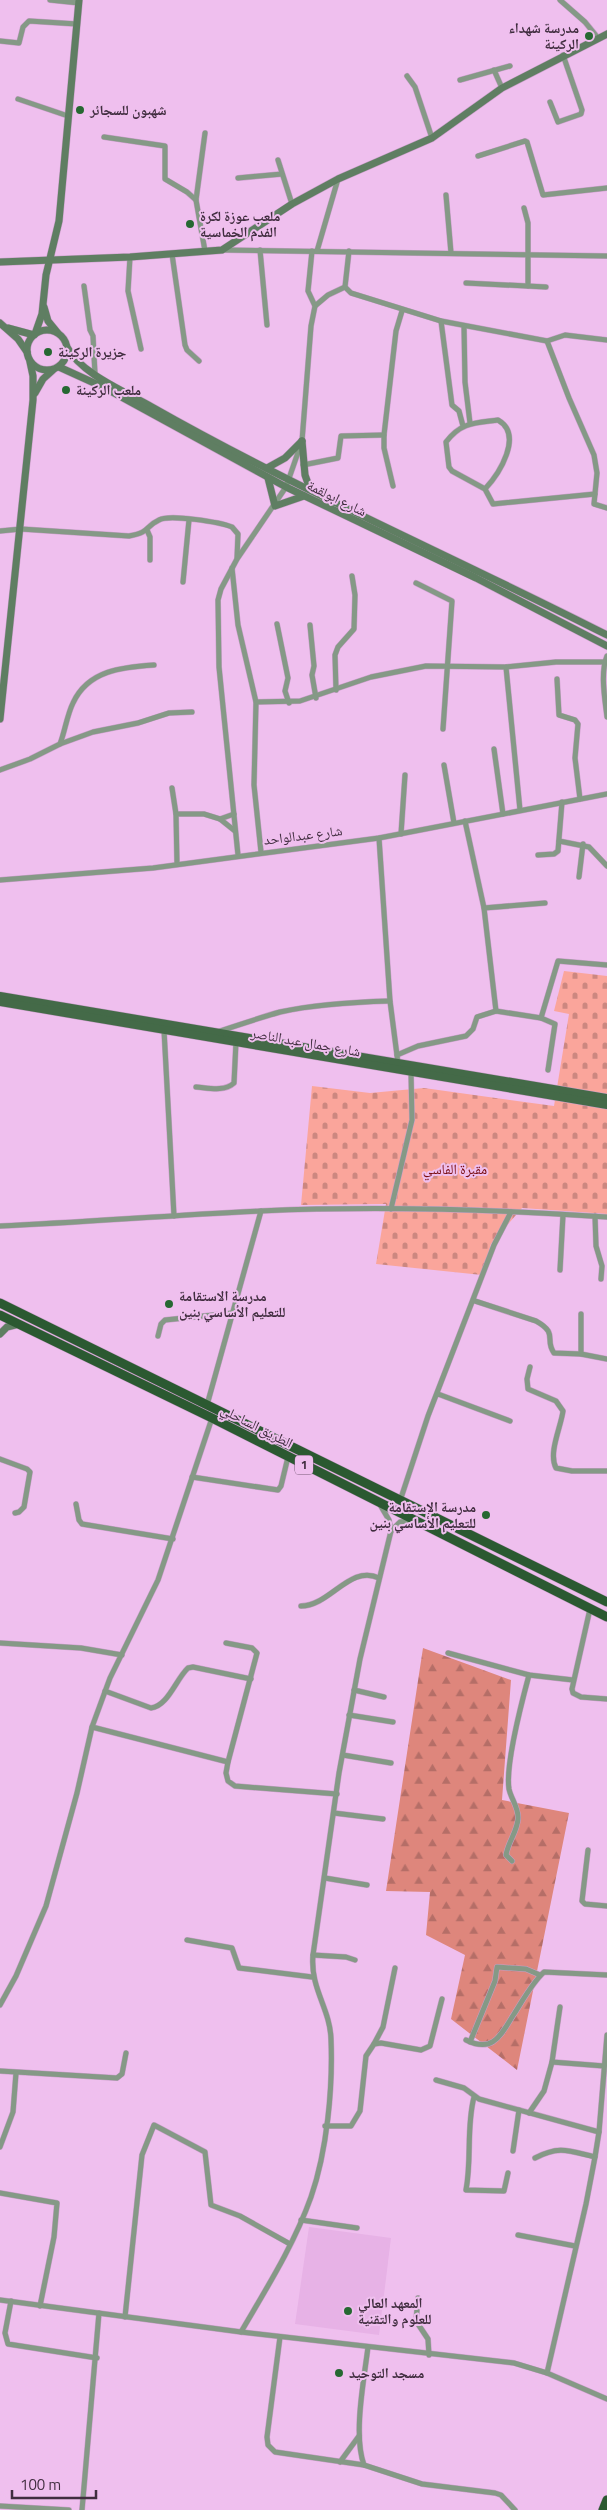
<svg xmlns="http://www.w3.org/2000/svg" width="607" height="2510" font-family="'Titillium Web','Noto Naskh Arabic',sans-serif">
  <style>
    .built { fill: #e7b2e6 }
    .forest { fill: url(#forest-firs) }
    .cemetery { fill: url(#cemetery-stones) }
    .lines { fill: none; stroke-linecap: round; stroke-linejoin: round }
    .street-casing { stroke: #c89fc8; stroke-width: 6 }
    .secondary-casing { stroke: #c89fc8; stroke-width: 8 }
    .primary-casing { stroke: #c89fc8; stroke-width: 9 }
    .highway-casing { stroke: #c89fc8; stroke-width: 10 }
    .street { stroke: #859986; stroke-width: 5 }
    .secondary { stroke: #5f7e62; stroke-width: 7 }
    .primary { stroke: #446a48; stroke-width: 8 }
    .highway { stroke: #2b5931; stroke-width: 9 }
    .poi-dot { fill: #266832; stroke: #efbfee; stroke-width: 2 }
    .labels { text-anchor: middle; stroke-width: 4; stroke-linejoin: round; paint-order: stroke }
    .shield { fill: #efbfee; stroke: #745974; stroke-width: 1 }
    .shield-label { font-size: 12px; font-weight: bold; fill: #402d3f }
    .poi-label { font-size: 14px; font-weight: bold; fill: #402d3f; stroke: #efbfee; text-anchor: start }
    .street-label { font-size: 14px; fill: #402d3f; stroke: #efbfee }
    .park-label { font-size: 14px; fill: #770b0e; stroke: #efbfee }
  </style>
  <defs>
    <pattern id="forest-firs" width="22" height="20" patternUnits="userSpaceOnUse" patternTransform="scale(1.25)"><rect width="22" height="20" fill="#de867c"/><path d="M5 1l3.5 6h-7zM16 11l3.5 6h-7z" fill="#b56e67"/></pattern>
    <pattern id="cemetery-stones" width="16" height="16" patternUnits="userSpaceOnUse" patternTransform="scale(1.25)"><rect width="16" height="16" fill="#faa59b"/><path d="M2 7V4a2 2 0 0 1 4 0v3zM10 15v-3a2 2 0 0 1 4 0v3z" fill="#cc8780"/></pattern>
  </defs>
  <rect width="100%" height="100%" fill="#efbfee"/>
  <!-- built -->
  <polygon class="built" points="309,2227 391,2238 379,2335 295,2324"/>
  <!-- forest -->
  <polygon class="forest" points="423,1648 511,1680 502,1800 569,1813 517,2070 451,2019 465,1955 426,1935 430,1892 386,1891"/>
  <!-- cemetery -->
  <polygon class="cemetery" points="564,971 607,976 607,1214 522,1208 491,1244 482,1275 376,1264 386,1204 301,1205 312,1086 370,1093 424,1088 554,1106 569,1014 554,1011"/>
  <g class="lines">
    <defs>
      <g id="street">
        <polyline points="50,0 79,3"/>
        <polyline points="560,0 585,22 598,38"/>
        <polyline points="0,41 19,43 23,27 29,21 77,24"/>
        <polyline points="494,70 502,88"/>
        <polyline points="407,76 415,87 432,138"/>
        <polyline points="460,80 510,66"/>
        <polyline points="18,99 68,116"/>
        <polyline points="550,102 558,122 581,114 582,110 563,55"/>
        <polyline points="104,137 165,146 165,179 187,192 196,200 205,251"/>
        <polyline points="478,156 525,141 527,142 543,195 607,188"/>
        <polyline points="278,160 292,204"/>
        <polyline points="238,178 282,174"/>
        <polyline points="446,195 451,253"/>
        <polyline points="196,200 205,133"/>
        <polyline points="524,208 528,223 528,286"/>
        <polyline points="222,250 607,256"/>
        <polyline points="260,250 267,325"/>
        <polyline points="317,251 338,179"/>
        <polyline points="349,251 345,287 351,293 441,321 547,341 565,335 607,340"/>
        <polyline points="172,254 185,345 187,350 199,361"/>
        <polyline points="130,257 128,291 141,349"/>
        <polyline points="466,283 546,287"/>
        <polyline points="84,286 90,330 93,336 95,374"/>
        <polyline points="315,306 328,295 345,287"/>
        <polyline points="441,321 452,405 459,411 463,426"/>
        <polyline points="464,326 465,382 470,423"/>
        <polyline points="547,341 569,398 594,455 597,473 594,504 607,508"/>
        <polyline points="303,465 338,458 341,436 384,435"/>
        <polyline points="393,486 384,448 384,435 396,331 402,311"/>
        <path d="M485,489C499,474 524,435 498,420C475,423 461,422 446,442L449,467L452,471L485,489L493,504L595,494"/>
        <polyline points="147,530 150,537 150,560"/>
        <path d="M0,531L21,529L129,536C151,532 144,527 159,520C169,514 220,522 232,527L238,534L237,558"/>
        <polyline points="232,568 238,625 256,702 254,785 261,852"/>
        <polyline points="183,582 189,520"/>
        <polyline points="416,583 452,601 443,729"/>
        <polyline points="277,624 288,678 285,691 289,703"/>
        <polyline points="310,625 314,666 312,675 316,698"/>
        <path d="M607,656C600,673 605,699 607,717"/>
        <polyline points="506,667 520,810"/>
        <polyline points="557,679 559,715 575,720 578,724 575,758 580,799"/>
        <polyline points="336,690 335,655 338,647 354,629 355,595 352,576"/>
        <polyline points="256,702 300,701 371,677 426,666 506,667 556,662 605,662"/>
        <polyline points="60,744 93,732 138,723 169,713 192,712"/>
        <polyline points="494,749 503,814"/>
        <polyline points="444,765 454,823"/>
        <path d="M0,770L30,759L60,744C65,731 67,715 73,703C88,670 123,667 154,665"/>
        <polyline points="172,788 176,814 204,814 220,819"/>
        <polyline points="176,814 177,864"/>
        <polyline points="234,814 220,819 235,831"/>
        <polyline points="465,821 484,908 496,1011"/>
        <polyline points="401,834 405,775"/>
        <polyline points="379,838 390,1001 398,1063"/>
        <polyline points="559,841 589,847 607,866"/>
        <polyline points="238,855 219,667 218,600 221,589 237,559 286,487 302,441 311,326 315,306 308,291 312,251"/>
        <polyline points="538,855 554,854 558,851 562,802"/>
        <polyline points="579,877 583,844"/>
        <polyline points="0,880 153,868 379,838 607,794"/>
        <polyline points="484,908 545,903"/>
        <polyline points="541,1018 558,961 607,965"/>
        <polyline points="164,1030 174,1216"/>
        <path d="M217,1032C238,1025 259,1018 280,1012C316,1004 353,1002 390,1001"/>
        <polyline points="397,1055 418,1046 466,1036 473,1029 477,1017 496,1011 541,1018 555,1024 548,1070"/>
        <path d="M196,1087C209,1088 224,1092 234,1083L236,1042"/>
        <polyline points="391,1209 412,1120 411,1072"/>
        <polyline points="595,1216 596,1246 602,1266 601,1279"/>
        <path d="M0,1226C87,1222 173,1215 260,1211C375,1206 492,1209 607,1217"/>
        <polyline points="560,1270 563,1215"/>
        <path d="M475,1301L536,1321C559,1334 544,1339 554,1353L581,1354L607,1359"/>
        <polyline points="581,1314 581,1354"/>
        <polyline points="158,1336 161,1324 165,1320 233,1313"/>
        <path d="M530,1367L527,1379L528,1389L556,1401L563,1411C561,1427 548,1453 556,1468L572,1471H607"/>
        <polyline points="438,1394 510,1421"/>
        <polyline points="207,1405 261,1211"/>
        <polyline points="0,1459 27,1469 30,1472 24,1507 19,1512 15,1513"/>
        <polyline points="192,1477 278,1490 281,1486 288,1457"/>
        <polyline points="400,1501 428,1416 494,1245 511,1212"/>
        <polyline points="76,1504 79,1520 82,1524 173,1539"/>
        <polyline points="391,1531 400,1522 411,1521"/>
        <path d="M301,1606C330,1606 350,1564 379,1578"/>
        <polyline points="590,1609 572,1689 573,1693 581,1697 607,1699"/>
        <polyline points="0,1643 81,1648 122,1655"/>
        <polyline points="226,1643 252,1648 257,1653 228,1762 226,1773 228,1781 235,1786 337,1794"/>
        <polyline points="448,1653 529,1675 573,1680"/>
        <polyline points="354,1690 384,1697"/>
        <path d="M105,1691L151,1708C168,1706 176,1679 188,1668L193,1667L251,1679"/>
        <polyline points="349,1715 393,1722"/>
        <polyline points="92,1727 228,1762"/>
        <polyline points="343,1755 391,1763"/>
        <polyline points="334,1813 383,1819"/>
        <polyline points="588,1850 582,1901 585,1904 607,1906"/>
        <path d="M512,1861L506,1855C508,1842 517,1832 518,1819C519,1808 511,1799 509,1789C505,1764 522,1701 529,1675"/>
        <polyline points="325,1878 367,1885"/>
        <polyline points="187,1940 232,1948 239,1968 312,1977"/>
        <polyline points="313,1955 346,1957 355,1960"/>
        <polyline points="0,2005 16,1976 46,1906 77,1793 92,1727 110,1678 158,1580 212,1418"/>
        <polyline points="560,2007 552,2062 604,2066"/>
        <path d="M466,2040C494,2054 501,2034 514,2014C523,2000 532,1983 544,1972L607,1975"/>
        <polyline points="470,2042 495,1981 497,1967 526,1969 540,1975"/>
        <polyline points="374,2044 383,2027 395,1968"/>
        <polyline points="0,2071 117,2078 122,2074 126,2053"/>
        <polyline points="436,2080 464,2088 479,2099 599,2132"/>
        <path d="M474,2097C466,2128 472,2159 466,2190L504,2191L508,2173"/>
        <polyline points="529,2113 544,2091 552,2062"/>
        <polyline points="325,2126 351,2126 360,2111 366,2056 374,2044 381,2043 421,2050 430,2046 442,1999"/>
        <polyline points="0,2147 13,2112 16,2073"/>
        <polyline points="513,2151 519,2110"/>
        <path d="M535,2158C560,2145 569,2151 595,2157"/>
        <polyline points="0,2193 57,2203 54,2237 40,2306"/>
        <polyline points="301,2220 357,2228"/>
        <polyline points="518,2235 575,2246"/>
        <polyline points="418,2298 416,2321 428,2339 429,2355"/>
        <polyline points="0,2300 241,2332 514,2363 547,2373 607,2399"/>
        <polyline points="11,2301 5,2333 8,2344 97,2358"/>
        <polyline points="125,2317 142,2155 154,2125 205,2152 211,2205 240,2216 290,2244"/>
        <path d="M241,2332C266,2289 294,2245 311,2197C327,2151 333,2088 331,2039C330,2008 310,1989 313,1955L339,1773L360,1659L391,1531L389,1520L379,1503"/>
        <polyline points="280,2337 267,2437 268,2445 275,2452 364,2465"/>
        <path d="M368,2347C364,2380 353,2435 364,2465L422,2484L495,2493L501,2495L515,2510"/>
        <polyline points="547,2373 586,2204 595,2157 599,2132 607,2035"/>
        <polyline points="340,2462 359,2436"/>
        <polyline points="0,2506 69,2510"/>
        <polyline points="82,2510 99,2313"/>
      </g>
      <g id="secondary">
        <polyline points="0,262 130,257 222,250 292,204 338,179 432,138 502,88 607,34"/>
        <polyline points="44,307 48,321 57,332"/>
        <polyline points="0,323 18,339 27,352"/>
        <polyline points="8,328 34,335"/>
        <circle cx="47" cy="350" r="20"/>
        <polyline points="35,334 42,314 46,275 59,221 79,0"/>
        <path d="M67,347C81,374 126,392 152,407C300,491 456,558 607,635"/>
        <polyline points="59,367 103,387 286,487 476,578 607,646"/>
        <polyline points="35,393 43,379 53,370"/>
        <polyline points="302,441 305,475 310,489"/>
        <polyline points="267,468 285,458 302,441"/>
        <polyline points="268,478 275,506 304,496"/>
        <polyline points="0,719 33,400 33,376 30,362"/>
        <polyline points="0,1334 7,1327 19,1324"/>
      </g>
      <g id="primary">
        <polyline points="0,996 607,1098"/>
        <polyline points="0,1002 607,1105"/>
      </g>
      <g id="highway">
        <polyline points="0,1303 607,1602"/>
        <polyline points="0,1315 212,1418 607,1617"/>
        <polyline points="603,2510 607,2500"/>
      </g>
    </defs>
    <!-- street casing -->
    <use href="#street" class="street-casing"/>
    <!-- secondary casing -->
    <use href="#secondary" class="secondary-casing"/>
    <!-- primary casing -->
    <use href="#primary" class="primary-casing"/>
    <!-- highway casing -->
    <use href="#highway" class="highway-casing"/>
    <!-- street -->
    <use href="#street" class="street"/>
    <!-- secondary -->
    <use href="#secondary" class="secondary"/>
    <!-- primary -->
    <use href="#primary" class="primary"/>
    <!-- highway -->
    <use href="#highway" class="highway"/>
  </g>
  <!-- markers -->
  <g class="poi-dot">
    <circle cx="589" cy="36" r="5"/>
    <circle cx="80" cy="110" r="5"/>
    <circle cx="190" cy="224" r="5"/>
    <circle cx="48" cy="352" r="5"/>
    <circle cx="66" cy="390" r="5"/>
    <circle cx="169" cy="1304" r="5"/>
    <circle cx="486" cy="1515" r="5"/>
    <circle cx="348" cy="2311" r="5"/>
    <circle cx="339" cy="2373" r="5"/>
  </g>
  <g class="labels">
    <!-- shield labels -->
    <rect class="shield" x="295" y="1455.5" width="18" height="19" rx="4"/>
    <g class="shield-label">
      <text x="304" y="1469">1</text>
    </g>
    <!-- poi labels -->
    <g class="poi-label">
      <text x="579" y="33" text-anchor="end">مدرسة شهداء<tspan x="579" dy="16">الركينة</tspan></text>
      <text x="90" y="115">شهبون للسجائر</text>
      <text x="200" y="221">ملعب عوزة لكرة<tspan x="200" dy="16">الفدم الخماسية</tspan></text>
      <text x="58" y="357">جزيرة الركينة</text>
      <text x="76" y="395">ملعب الركينة</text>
      <text x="179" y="1301">مدرسة الاستقامة<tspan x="179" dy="16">للتعليم الأساسي بنين</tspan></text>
      <text x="476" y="1512" text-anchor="end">مدرسة اﻹستقامة<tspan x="476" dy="16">للتعليم اﻷساسي بنين</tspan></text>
      <text x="358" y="2308">المعهد العالي<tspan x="358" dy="16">للعلوم والتقنية</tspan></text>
      <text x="349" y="2378">مسجد التوحيد</text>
    </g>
    <!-- street labels -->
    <g class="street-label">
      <text transform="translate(337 498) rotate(26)" y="5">شارع ابولقمة</text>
      <text transform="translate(303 835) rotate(-7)" y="5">شارع عبدالواحد</text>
      <text transform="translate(306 1042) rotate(10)" y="5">شارع جمال عبد الناصر</text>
      <text transform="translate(257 1426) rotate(27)" y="5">الطريق الساحلي</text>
    </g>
    <!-- park labels -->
    <g class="park-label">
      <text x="455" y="1174">مقبرة الفاسي</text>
    </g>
  </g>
  <!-- scale -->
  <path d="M12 2490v8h84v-8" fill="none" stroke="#402d3f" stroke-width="2.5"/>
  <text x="20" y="2490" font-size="15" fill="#402d3f" stroke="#efbfee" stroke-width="4" paint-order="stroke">100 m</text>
</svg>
